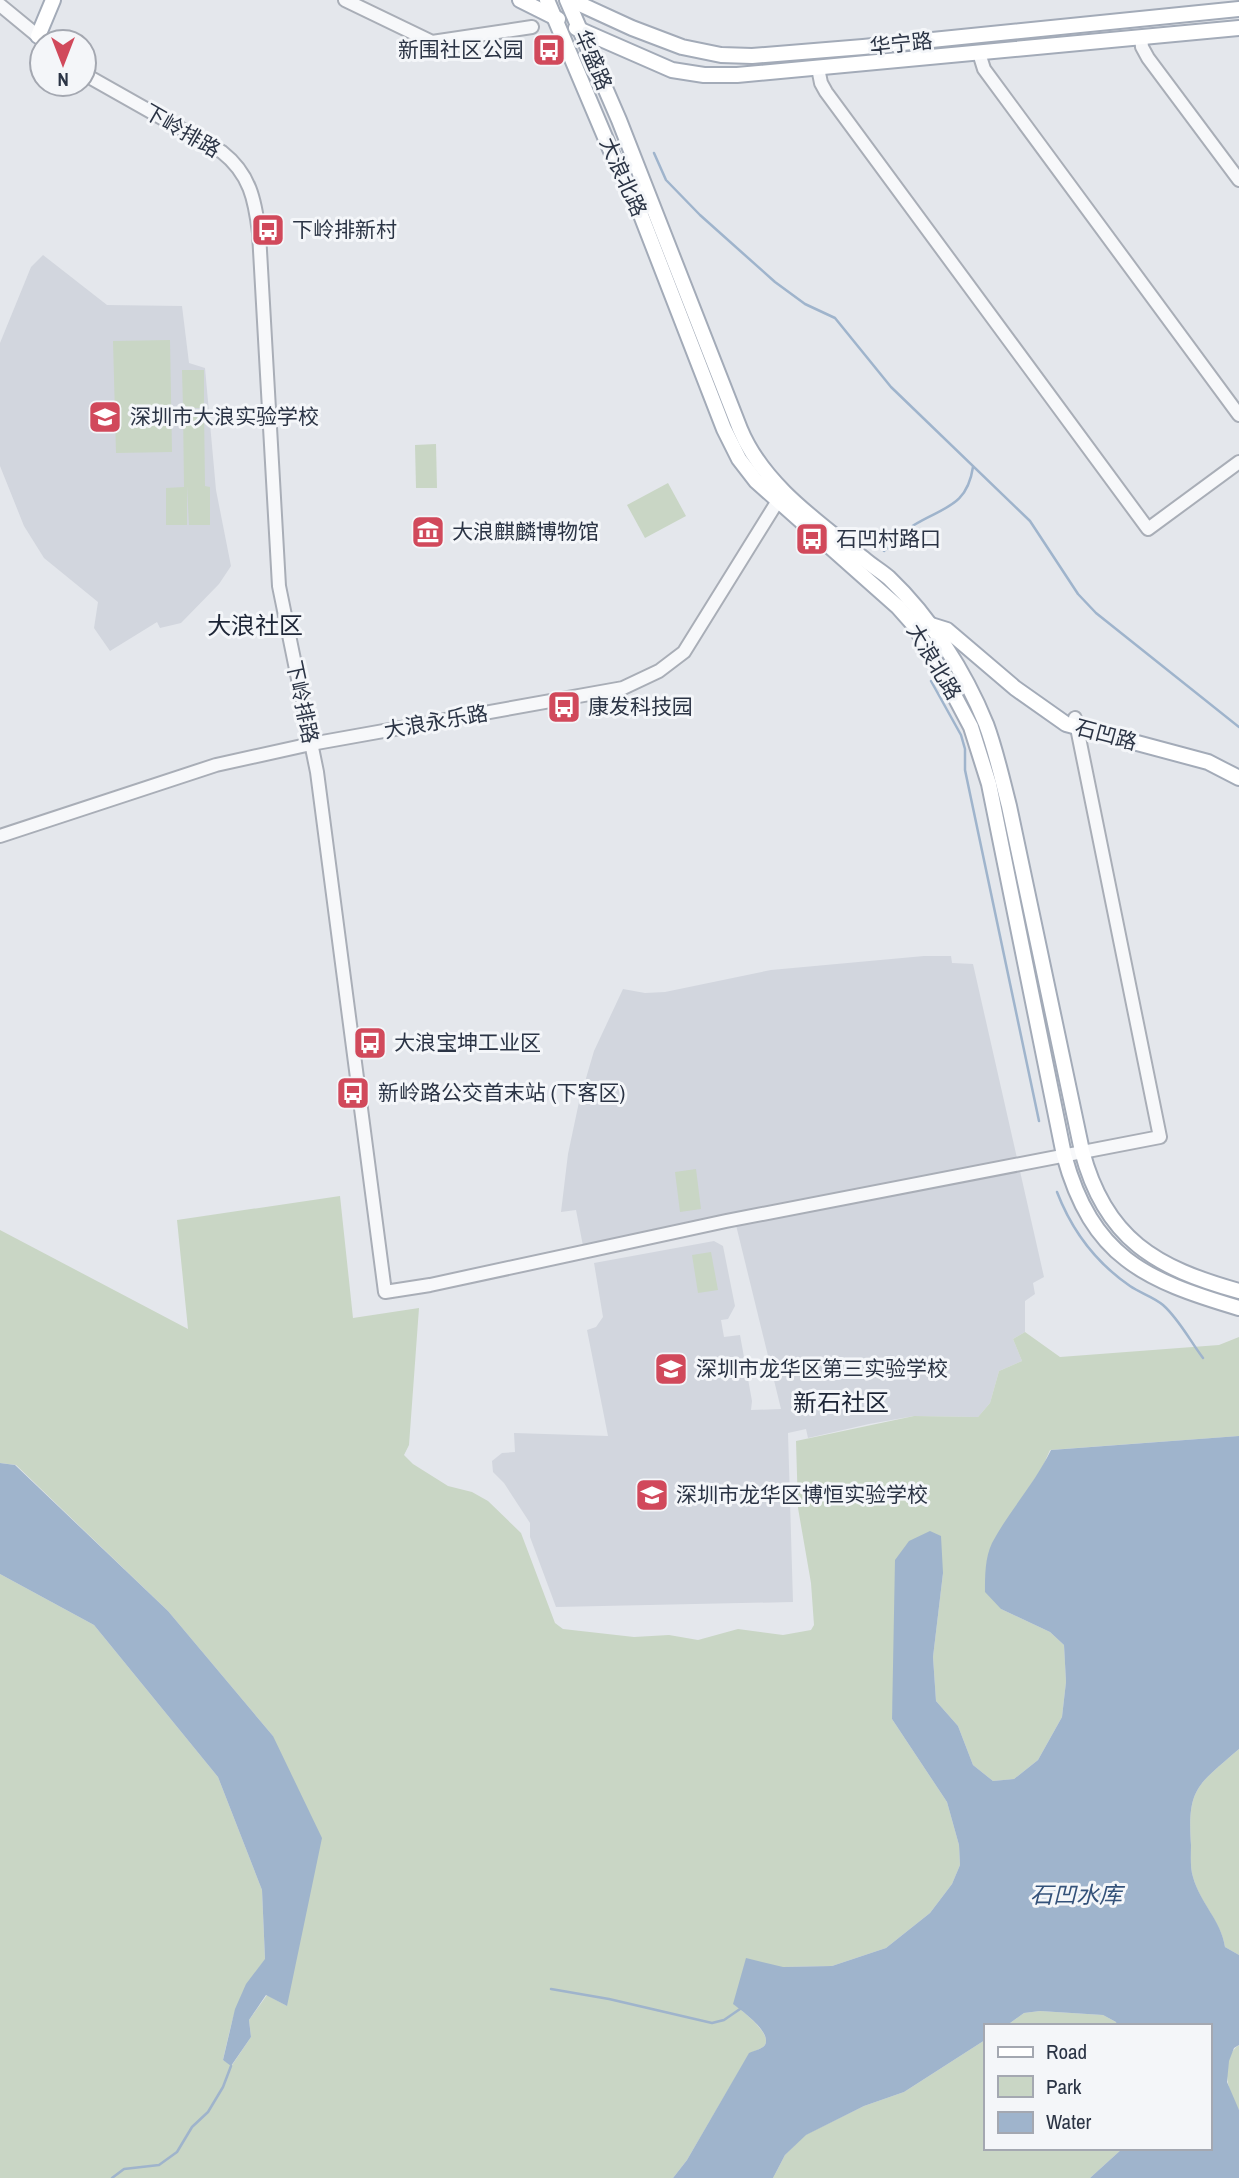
<svg xmlns="http://www.w3.org/2000/svg" width="1239" height="2178" font-family="'Archivo Narrow','Noto Sans SC',sans-serif">
  <style>
    .built { fill: #d2d6de }
    .green { fill: #c9d6c5 }
    .water { fill: #9fb4cc }
    .lines { fill: none; stroke-linecap: round; stroke-linejoin: round }
    .stream { stroke: #9fb4cc; stroke-width: 2.5 }
    .minor-casing { stroke: #a9aeb7; stroke-width: 16 }
    .major-casing { stroke: #a3abb8; stroke-width: 18 }
    .minor { stroke: #f7f8fa; stroke-width: 12 }
    .major { stroke: #fff; stroke-width: 14 }
    .labels { text-anchor: middle; stroke-width: 6; stroke-linejoin: round; paint-order: stroke }
    .street-label { font-size: 21px; fill: #2b3445; stroke: #f4f6f9 }
    .poi-label { font-size: 21px; fill: #2b3445; stroke: #f4f6f9; text-anchor: start }
    .water-label { font-size: 23px; font-style: italic; fill: #34527a; stroke: #f4f6f9 }
    .quarter-label { font-size: 24px; fill: #1d2536; stroke: #f4f6f9 }
  </style>
  <rect width="100%" height="100%" fill="#e4e7ec"/>
  <!-- built -->
  <g class="built">
    <polygon points="43,255 107,305 182,306 189,363 205,368 216,490 231,566 219,584 181,623 160,628 157,622 110,651 94,628 98,602 44,558 24,526 0,466 0,343 31,267"/>
    <polygon points="924,956 951,956 952,963 973,964 1044,1277 1033,1283 1035,1294 1025,1301 1025,1332 1013,1339 1022,1361 999,1371 990,1403 978,1417 914,1416 869,1424 808,1438 806,1429 788,1433 793,1602 556,1607 530,1537 530,1523 504,1483 493,1472 492,1461 502,1453 515,1452 514,1433 608,1436 587,1330 596,1327 603,1317 594,1263 714,1241 723,1246 735,1306 728,1319 721,1320 724,1337 740,1335 752,1401 751,1410 781,1409 735,1221 584,1251 576,1210 561,1212 568,1154 579,1102 594,1051 623,989 645,993 665,992 771,970"/>
  </g>
  <!-- green -->
  <g class="green">
    <polygon points="170,340 172,452 116,453 113,341"/>
    <polygon points="182,370 204,370 204,408 183,408"/>
    <polygon points="204,409 205,486 210,487 210,525 189,525 187,486 187,525 166,525 166,488 184,487 183,410"/>
    <polygon points="436,444 437,488 416,488 415,445"/>
    <polygon points="668,483 686,516 645,538 627,505"/>
    <polygon points="696,1169 701,1209 680,1212 675,1172"/>
    <path d="M340,1196L353,1318L419,1308L409,1445L404,1455L413,1464L448,1486L472,1492L488,1501L521,1533L555,1623L563,1629L634,1637L669,1635L698,1640L738,1629L783,1635L811,1630L814,1625L811,1583L798,1508L796,1441L914,1416L978,1417L990,1403L999,1371L1022,1361L1013,1339L1025,1332L1060,1357L1219,1345L1239,1337V1436L1050,1450L1043,1466L992,1544L1001,1609L1050,1632L1064,1645L1066,1682L1062,1717L1038,1760L1014,1779L993,1781L973,1765L958,1726L936,1701L933,1657L943,1573L894,1687L892,1719L947,1802L959,1845L960,1865L952,1884L930,1913L886,1948L832,1966L783,1967L734,2004C742,2011 772,2033 765,2045C762,2049 754,2051 749,2054L687,2160L673,2178H0V1574L94,1625L218,1777L262,1890L265,1960C236,1996 233,2016 223,2060L232,2065L251,2037L249,2020L267,1995L287,2006L273,1736L168,1611L16,1465L0,1463V1230L188,1329L177,1220Z"/>
    <polygon points="711,1252 718,1290 698,1293 692,1255"/>
    <path d="M1239,1749V1955L1225,1947C1221,1921 1200,1903 1193,1877C1190,1868 1191,1855 1191,1845C1187,1787 1198,1785 1239,1749Z"/>
    <polygon points="1040,2011 1103,2015 1116,2022 1117,2026 1006,2026 1024,2013"/>
    <polygon points="985,2040 985,2148 1123,2148 1090,2178 773,2178 785,2155 805,2135 864,2106 904,2092"/>
    <path d="M1239,2045V2110C1227,2092 1219,2059 1239,2045Z"/>
  </g>
  <!-- water -->
  <g class="water">
    <path d="M1239,1436V1749C1198,1785 1187,1787 1191,1845C1191,1855 1190,1868 1193,1877C1200,1903 1221,1920 1225,1947L1239,1955V2045L1234,2048L1229,2061L1227,2082L1239,2110V2178H1090L1123,2148H1209V2026H1117L1116,2022L1103,2015L1040,2011L1024,2013L1006,2026H985V2040L904,2092L864,2106L806,2135L785,2155L773,2178H673L687,2160L749,2053C754,2051 762,2049 765,2045C772,2032 742,2011 733,2004L746,1958L783,1967L832,1966L886,1948L930,1913L952,1884L960,1865L959,1845L947,1802L892,1719L895,1560L909,1541L930,1531L941,1536L943,1573L933,1657L936,1701L958,1726L973,1765L993,1781L1014,1779L1038,1760L1062,1717L1066,1682L1064,1645L1050,1632L1001,1609L985,1592C985,1575 985,1558 992,1543C1009,1511 1035,1483 1051,1450Z"/>
    <polygon points="0,1463 15,1465 168,1611 273,1736 322,1838 287,2006 266,1995 249,2020 251,2037 231,2066 223,2060 235,2009 246,1984 265,1959 262,1890 218,1777 94,1625 0,1574"/>
  </g>
  <g class="lines">
    <!-- stream -->
    <g class="stream">
      <polyline points="654,153 666,180 700,215 775,282 805,304 835,318 891,387 1030,521 1078,594 1096,613 1239,727"/>
      <path d="M884,551C893,543 903,532 914,525C943,507 967,507 973,467"/>
      <polyline points="931,681 961,735 965,749 965,770 1039,1121"/>
      <path d="M1057,1192C1072,1231 1095,1262 1130,1286C1140,1293 1154,1297 1163,1305C1179,1319 1190,1341 1203,1358"/>
      <polyline points="551,1989 609,1999 712,2023 724,2020 740,2009"/>
      <polyline points="112,2178 124,2169 159,2165 177,2152 192,2127 208,2112 223,2087 231,2066"/>
    </g>
    <defs>
      <g id="minor">
        <polyline points="345,0 432,42 532,27"/>
        <polyline points="0,5 45,42"/>
        <polyline points="1141,37 1142,47 1148,58 1239,180"/>
        <polyline points="979,53 984,69 1239,415"/>
        <polyline points="818,68 821,83 826,92 1148,529 1239,462"/>
        <path d="M84,74L222,152C250,174 255,200 259,233L279,586L317,772L385,1292L430,1285L726,1221L1160,1137L1075,718"/>
        <polyline points="0,836 216,765 311,744 623,688 659,671 684,652 779,499 783,495"/>
      </g>
      <g id="major">
        <polyline points="520,0 558,19"/>
        <path d="M547,0L613,156L634,197L724,429L739,459L756,481L898,607L914,625L944,676L971,727L989,784L1064,1155C1092,1257 1144,1280 1239,1308"/>
        <path d="M567,0L619,120L740,429C763,485 818,522 864,559C872,566 881,571 889,578C930,617 965,672 986,724C996,751 1002,779 1009,806L1082,1151C1105,1239 1156,1268 1239,1291"/>
        <polyline points="571,0 632,28 682,47 721,55 752,56 863,47 1239,9"/>
        <polyline points="576,28 672,70 704,75 737,75 1239,28"/>
        <polyline points="38,36 53,0"/>
        <polyline points="930,628 931,625 947,630 1015,688 1066,724 1208,762 1239,778"/>
      </g>
    </defs>
    <!-- minor casing -->
    <use href="#minor" class="minor-casing"/>
    <!-- major casing -->
    <use href="#major" class="major-casing"/>
    <!-- minor -->
    <use href="#minor" class="minor"/>
    <!-- major -->
    <use href="#major" class="major"/>
  </g>
  <!-- icons -->
  <defs>
    <symbol id="bus-square" viewBox="-11 -11 22 22"><rect x="-9" y="-9" width="18" height="18" rx="4" fill="#d1495b" stroke="#f4f6f9"/><path d="M-5-6H5V4H4V6H2V4H-2V6H-4V4H-5ZM-3.5-4V0h7V-4ZM-3.5 1.2v1.5H-2V1.2ZM2 1.2v1.5H3.5V1.2Z" fill="#fff"/></symbol>
    <symbol id="school-square" viewBox="-11 -11 22 22"><rect x="-9" y="-9" width="18" height="18" rx="4" fill="#d1495b" stroke="#f4f6f9"/><path d="M0-5L7-2L0 1L-7-2ZM-4 1L0 2.5L4 1V4Q0 6-4 4Z" fill="#fff"/></symbol>
    <symbol id="museum-square" viewBox="-11 -11 22 22"><rect x="-9" y="-9" width="18" height="18" rx="4" fill="#d1495b" stroke="#f4f6f9"/><path d="M0-6L6-3V-2H-6V-3ZM-5-1h2V3h-2ZM-1-1h2V3h-2ZM3-1h2V3H3ZM-6 4H6V6H-6Z" fill="#fff"/></symbol>
  </defs>
  <g fill-rule="evenodd">
    <use href="#bus-square" x="530" y="31" width="38" height="38"/>
    <use href="#bus-square" x="249" y="211" width="38" height="38"/>
    <use href="#school-square" x="86" y="398" width="38" height="38"/>
    <use href="#museum-square" x="409" y="513" width="38" height="38"/>
    <use href="#bus-square" x="793" y="520" width="38" height="38"/>
    <use href="#bus-square" x="545" y="688" width="38" height="38"/>
    <use href="#bus-square" x="351" y="1024" width="38" height="38"/>
    <use href="#bus-square" x="334" y="1074" width="38" height="38"/>
    <use href="#school-square" x="652" y="1350" width="38" height="38"/>
    <use href="#school-square" x="633" y="1476" width="38" height="38"/>
  </g>
  <g class="labels">
    <!-- street labels -->
    <g class="street-label">
      <text transform="translate(901 44) rotate(-6)" y="7">华宁路</text>
      <text transform="translate(593 60) rotate(67)" y="7">华盛路</text>
      <text transform="translate(182 131) rotate(30)" y="7">下岭排路</text>
      <text transform="translate(623 177) rotate(66)" y="7">大浪北路</text>
      <text transform="translate(934 662) rotate(59)" y="7">大浪北路</text>
      <text transform="translate(302 702) rotate(78)" y="7">下岭排路</text>
      <text transform="translate(436 722) rotate(-10)" y="7">大浪永乐路</text>
      <text transform="translate(1106 735) rotate(15)" y="7">石凹路</text>
    </g>
    <!-- poi labels -->
    <g class="poi-label">
      <text x="524" y="57" text-anchor="end">新围社区公园</text>
      <text x="292" y="237">下岭排新村</text>
      <text x="130" y="424">深圳市大浪实验学校</text>
      <text x="452" y="539">大浪麒麟博物馆</text>
      <text x="836" y="546">石凹村路口</text>
      <text x="588" y="714">康发科技园</text>
      <text x="394" y="1050">大浪宝坤工业区</text>
      <text x="378" y="1100">新岭路公交首末站 (下客区)</text>
      <text x="696" y="1376">深圳市龙华区第三实验学校</text>
      <text x="676" y="1502">深圳市龙华区博恒实验学校</text>
    </g>
    <!-- water labels -->
    <g class="water-label">
      <text x="1076" y="1903">石凹水库</text>
    </g>
    <!-- quarter labels -->
    <g class="quarter-label">
      <text x="255" y="634">大浪社区</text>
      <text x="841" y="1411">新石社区</text>
    </g>
  </g>
  <!-- legend -->
  <rect x="984" y="2024" width="228" height="126" fill="#f4f6f9" stroke="#a4a8b1" stroke-width="2"/>
  <rect x="998" y="2047" width="35" height="10" fill="#ffffff" stroke="#a4a8b1" stroke-width="2"/>
  <text x="1046" y="2059" font-size="21" fill="#2b3445">Road</text>
  <rect x="998" y="2076" width="35" height="21" fill="#c9d6c5" stroke="#a4a8b1" stroke-width="2"/>
  <text x="1046" y="2094" font-size="21" fill="#2b3445">Park</text>
  <rect x="998" y="2112" width="35" height="21" fill="#9fb4cc" stroke="#a4a8b1" stroke-width="2"/>
  <text x="1046" y="2129" font-size="21" fill="#2b3445">Water</text>
  <!-- north arrow -->
  <g transform="translate(63 63) rotate(180)"><circle r="33" fill="#f4f6f9" stroke="#a4a8b1" stroke-width="2"/>
  <path d="M0-5L12 26L0 18L-12 26Z" fill="#d1495b"/>
  <text y="-10" font-size="19" font-weight="bold" text-anchor="middle" fill="#2b3445">N</text>
  </g>
</svg>
